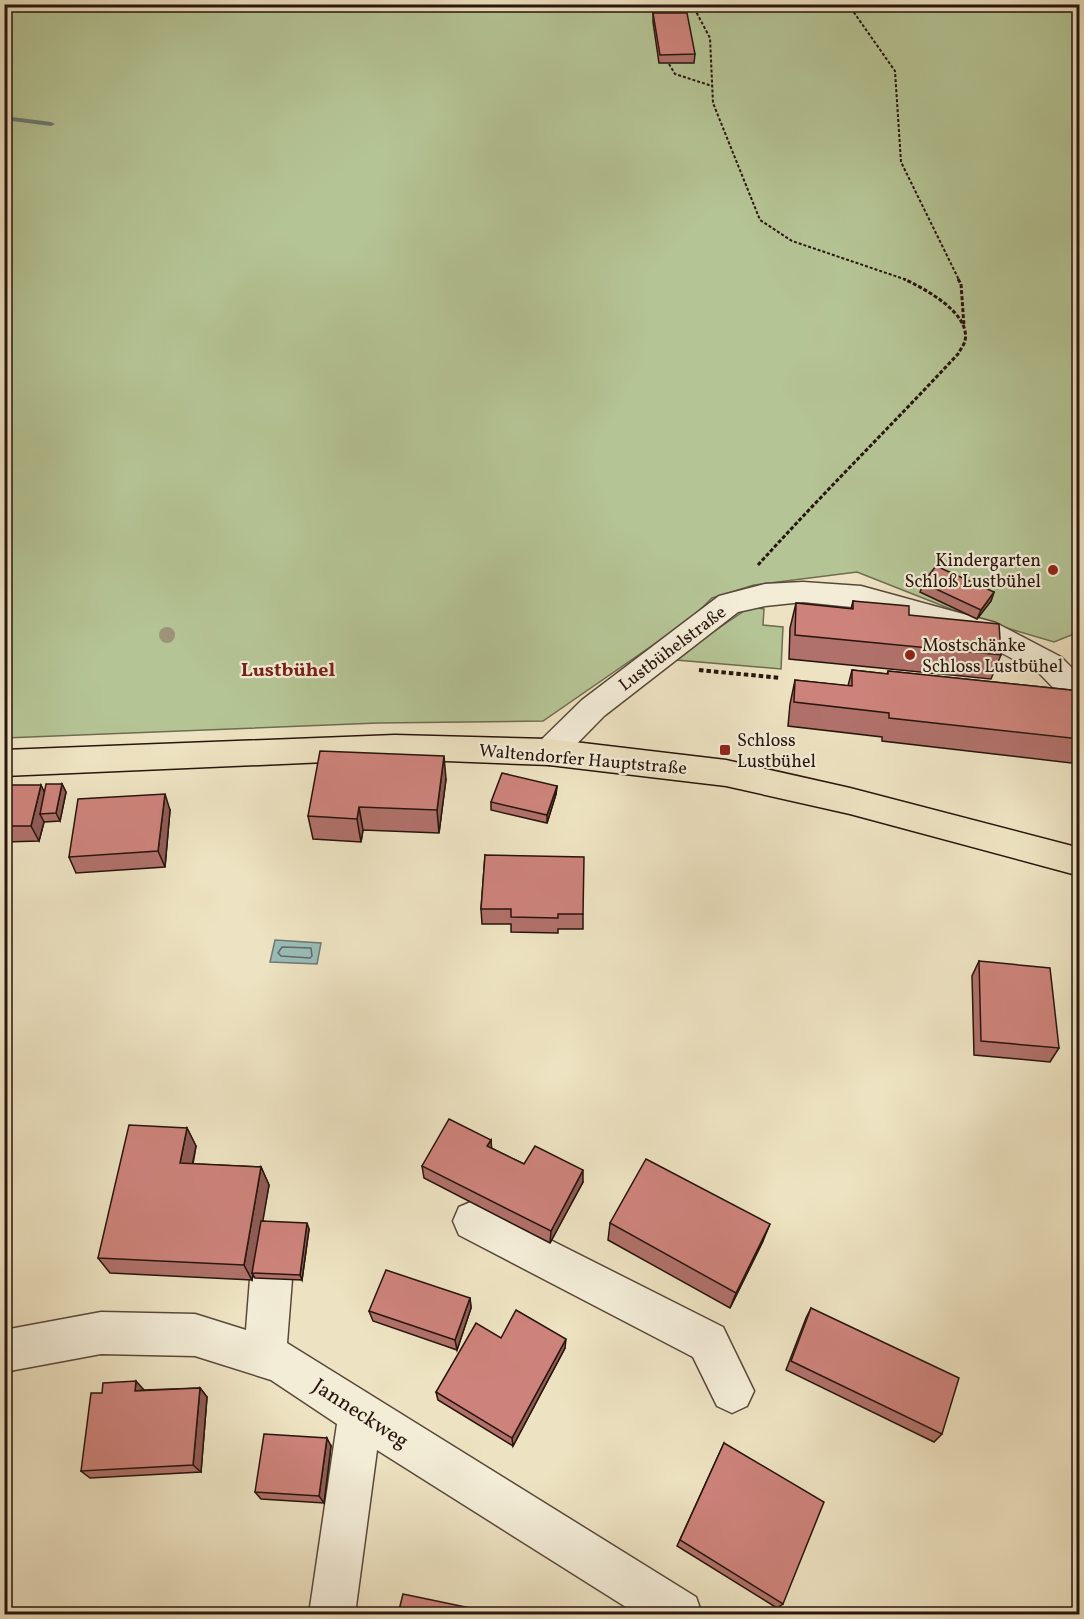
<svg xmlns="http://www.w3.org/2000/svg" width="1084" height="1619" font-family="Vollkorn,serif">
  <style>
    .green { fill: #b5c495; stroke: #6e6c51; stroke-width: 1.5 }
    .water { fill: #9abdb9; stroke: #6c7a74; stroke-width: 1.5 }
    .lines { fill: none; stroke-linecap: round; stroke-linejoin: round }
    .shore { stroke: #616963; stroke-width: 1.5 }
    .stream { fill: #6c7a74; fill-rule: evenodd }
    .minor-casing { stroke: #59483a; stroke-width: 3 }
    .major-casing { stroke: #28150d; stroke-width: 3 }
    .path-far2 { stroke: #28150d; stroke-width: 2; stroke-dasharray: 3 2; stroke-linecap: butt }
    .path-far1 { stroke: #28150d; stroke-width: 3; stroke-dasharray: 4 2; stroke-linecap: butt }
    .path { stroke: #28150d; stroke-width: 4; stroke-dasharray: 4.5 3; stroke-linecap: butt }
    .minor { fill: #f3ecd7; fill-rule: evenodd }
    .major { fill: #ede2c1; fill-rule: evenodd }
    .tree { fill: #9c9378 }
    .wall { fill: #b0716a; stroke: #28150d; stroke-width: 1.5 }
    .shaded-wall { fill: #905c56; stroke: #28150d; stroke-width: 1.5 }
    .building { fill: #cd837b; stroke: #28150d; stroke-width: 1.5 }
    .poi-dot { fill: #8f2418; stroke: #f3ecd7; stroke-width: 2 }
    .labels { text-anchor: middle; stroke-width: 4.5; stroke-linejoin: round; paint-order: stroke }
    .poi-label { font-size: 18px; fill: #28150d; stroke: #f3ecd7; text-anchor: start }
    .street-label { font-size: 18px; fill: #28150d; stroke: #f3ecd7 }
    .neighbourhood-label { font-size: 20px; font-weight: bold; fill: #7a1f14; stroke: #f3ecd7 }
    .near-street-label { font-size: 21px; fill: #28150d; stroke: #f3ecd7 }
  </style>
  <rect width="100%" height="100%" fill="#ede2c1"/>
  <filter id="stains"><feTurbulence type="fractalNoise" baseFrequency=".00333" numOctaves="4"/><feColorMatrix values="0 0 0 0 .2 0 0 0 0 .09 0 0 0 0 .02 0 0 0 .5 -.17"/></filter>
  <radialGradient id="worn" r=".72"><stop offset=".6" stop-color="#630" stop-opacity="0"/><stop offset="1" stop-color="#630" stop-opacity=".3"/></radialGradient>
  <!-- green -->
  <g class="green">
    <polygon points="4,5 1079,5 1079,632 1054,642 976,619 857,572 754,585 712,598 692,618 543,721 378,723 5,738"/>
    <polygon points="750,607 764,609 763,625 783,627 781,669 676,660 676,657"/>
  </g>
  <!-- water -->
  <polygon class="water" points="275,940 321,943 317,964 270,962"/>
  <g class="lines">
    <!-- shore -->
    <polygon class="shore" points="282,947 311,948 312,956 310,958 281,956 278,953"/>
    <!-- stream -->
    <polygon class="stream" points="4,116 51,122 55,124 51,126 4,120"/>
    <defs>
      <g id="minor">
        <polygon points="803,582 861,586 996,623 1061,657 1080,676 1080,708 1069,704 1039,673 976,639 861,608 803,602 765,606 738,612 604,716 560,761 549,765 538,761 533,752 538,743 582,700 719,596 765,584"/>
        <polygon points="473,1201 723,1327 754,1391 747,1406 732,1413 717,1406 693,1357 459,1235 453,1221 459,1207"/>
        <polygon points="271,1258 286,1264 292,1279 287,1343 696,1597 702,1614 637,1614 377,1450 355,1614 309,1614 337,1424 271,1380 195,1356 101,1354 4,1372 4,1330 101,1312 195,1314 246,1330 250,1279 256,1264"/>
      </g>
      <polygon id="major" points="395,735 549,739 726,760 850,788 1080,848 1080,876 850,814 726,786 549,765 395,759 4,776 4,750"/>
    </defs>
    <!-- minor casing -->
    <use href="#minor" class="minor-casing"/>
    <!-- major casing -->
    <use href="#major" class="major-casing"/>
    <!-- path-far2 -->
    <g class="path-far2">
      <polyline points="692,4 710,38 713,103 760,220 792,241 907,280"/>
      <polyline points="848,4 895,71 901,162 959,280"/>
      <polyline points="669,64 675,74 712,86"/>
    </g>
    <!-- path-far1 -->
    <g class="path-far1">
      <polyline points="958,279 961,284 964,326"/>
      <path d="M758,565C823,493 892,425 958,354C960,350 964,345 965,341C971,313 925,289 904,279"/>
    </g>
    <!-- path -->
    <polyline class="path" points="699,670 781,678"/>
    <!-- minor -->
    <use href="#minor" class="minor"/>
    <!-- major -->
    <use href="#major" class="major"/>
  </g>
  <!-- trees -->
  <circle class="tree" cx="167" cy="635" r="8"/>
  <!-- wall -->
  <g class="wall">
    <polygon points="653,13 695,54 694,63 659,63 653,22"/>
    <polygon points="923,583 994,592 991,601 977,619 920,592"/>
    <polygon points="853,601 909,615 1001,655 991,679 789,659 790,628 796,603 851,609"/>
    <polygon points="852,670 887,674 888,671 1080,691 1080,764 882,741 882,737 788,726 790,704 795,680 848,686"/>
    <polygon points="446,779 439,833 363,830 361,842 313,839 308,816"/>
    <polygon points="62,784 66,792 60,821 44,822 39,841 4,842 4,785 44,792"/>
    <polygon points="557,786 556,794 547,823 491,810 491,802"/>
    <polygon points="170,810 165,867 76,873 69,857"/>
    <polygon points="485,855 583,914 583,929 558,929 558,933 511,932 511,924 482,924 481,909"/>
    <polygon points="979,961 1059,1048 1050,1062 974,1055 972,976"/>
    <polygon points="187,1128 196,1146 193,1164 261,1167 269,1185 262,1221 309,1229 302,1280 255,1278 253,1275 252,1280 110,1273 98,1258"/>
    <polygon points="491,1140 491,1148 524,1164 583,1182 550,1243 424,1178 422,1166"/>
    <polygon points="610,1223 763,1241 730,1308 608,1240"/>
    <polygon points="470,1298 471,1308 457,1350 373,1321 369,1311"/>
    <polygon points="811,1308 942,1434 934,1442 786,1370 806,1318"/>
    <polygon points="501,1338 565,1348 513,1446 438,1400 436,1392"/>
    <polygon points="200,1388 207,1397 201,1472 90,1478 81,1471 144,1390"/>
    <polygon points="724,1443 783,1604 777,1608 677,1546"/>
    <polygon points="331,1446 324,1503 261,1499 255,1492"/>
  </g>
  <!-- shaded-wall -->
  <g class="shaded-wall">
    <polygon points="994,592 991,601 977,619 981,610"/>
    <polygon points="444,756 446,779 439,833 437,810"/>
    <polygon points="62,784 66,792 60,821 56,813"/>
    <polygon points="41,785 49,801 40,814 44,822 39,841 31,826"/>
    <polygon points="557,786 556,794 547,823 547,815"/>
    <polygon points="165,794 170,810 165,867 158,851"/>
    <polygon points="359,807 363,830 361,842 357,819"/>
    <polygon points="187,1128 196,1146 189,1181 180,1163"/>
    <polygon points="491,1140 492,1152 487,1146"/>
    <polygon points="261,1167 269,1185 254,1273 252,1273 253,1275 252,1280 244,1265"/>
    <polygon points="583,1170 583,1182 550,1243 551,1231"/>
    <polygon points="307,1223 309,1229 302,1280 300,1275"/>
    <polygon points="770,1224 763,1241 730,1308 736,1293"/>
    <polygon points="470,1298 471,1308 457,1350 455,1340"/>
    <polygon points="566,1339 565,1348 513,1446 512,1438"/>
    <polygon points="136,1381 144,1390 135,1391"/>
    <polygon points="200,1388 207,1397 201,1472 193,1465"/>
    <polygon points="327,1438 331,1446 324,1503 319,1496"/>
  </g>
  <!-- building -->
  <g class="building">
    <polygon points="653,13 687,13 695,54 660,55"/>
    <polygon points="936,566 994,592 981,610 923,583"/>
    <polygon points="853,601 909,606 909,615 999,624 1001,655 795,635 796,603 853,609"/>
    <polygon points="852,670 888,674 888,671 1080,691 1080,739 889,718 889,713 794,702 795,680 852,686"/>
    <polygon points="320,751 444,756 437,810 359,807 357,819 308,816"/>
    <polygon points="502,773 557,786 547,815 491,802"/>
    <polygon points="46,784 62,784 56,813 40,814"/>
    <polygon points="4,785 41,785 31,826 4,826"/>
    <polygon points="165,794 158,851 69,857 78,799"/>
    <polygon points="485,855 584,857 583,914 558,914 558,918 511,917 511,909 481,909"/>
    <polygon points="979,961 1050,968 1059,1048 981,1041"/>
    <polygon points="449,1119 491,1140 487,1146 524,1164 535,1146 583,1170 551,1231 422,1166"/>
    <polygon points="129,1125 187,1128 180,1163 261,1167 244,1265 98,1258"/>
    <polygon points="646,1159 770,1224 736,1293 610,1223"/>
    <polygon points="261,1221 307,1223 300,1275 252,1273"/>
    <polygon points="386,1270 470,1298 455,1340 369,1311"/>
    <polygon points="811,1308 959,1378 942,1434 791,1361"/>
    <polygon points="516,1310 566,1339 512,1438 436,1392 476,1323 501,1338"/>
    <polygon points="136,1381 135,1391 200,1388 193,1465 81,1471 91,1393 102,1393 103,1383"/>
    <polygon points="264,1434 327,1438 319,1496 255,1492"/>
    <polygon points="724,1443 824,1502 783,1604 680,1540"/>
    <polygon points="403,1594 499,1614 398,1614"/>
  </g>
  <!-- markers -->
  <g class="poi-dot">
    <circle cx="1053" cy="570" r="6"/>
    <circle cx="910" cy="655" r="6"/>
    <rect x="719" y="744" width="12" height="12" rx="3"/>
  </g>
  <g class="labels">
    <!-- poi labels -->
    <g class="poi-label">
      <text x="1041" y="566" text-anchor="end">Kindergarten<tspan x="1041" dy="21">Schloß Lustbühel</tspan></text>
      <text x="922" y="651">Mostschänke<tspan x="922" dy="21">Schloss Lustbühel</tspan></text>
      <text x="737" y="746">Schloss<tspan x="737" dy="21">Lustbühel</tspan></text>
    </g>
    <!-- street labels -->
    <g class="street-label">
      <text transform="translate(672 648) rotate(-37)" y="6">Lustbühelstraße</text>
      <text transform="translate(583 759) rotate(5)" y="6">Waltendorfer Hauptstraße</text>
    </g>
    <!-- neighbourhood labels -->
    <g class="neighbourhood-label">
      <text x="288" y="676">Lustbühel</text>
    </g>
    <!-- near-street labels -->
    <g class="near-street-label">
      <text transform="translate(361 1413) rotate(33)" y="7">Janneckweg</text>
    </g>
  </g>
  <!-- margin -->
  <rect width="1084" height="1619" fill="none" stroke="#ede2c1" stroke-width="24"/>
  <rect x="6" y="6" width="1072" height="1607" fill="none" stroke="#28150d" stroke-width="3"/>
  <rect x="12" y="12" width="1060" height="1595" fill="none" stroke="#28150d" stroke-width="1.5"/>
  <rect width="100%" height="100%" filter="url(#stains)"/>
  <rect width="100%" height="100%" fill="url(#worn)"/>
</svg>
